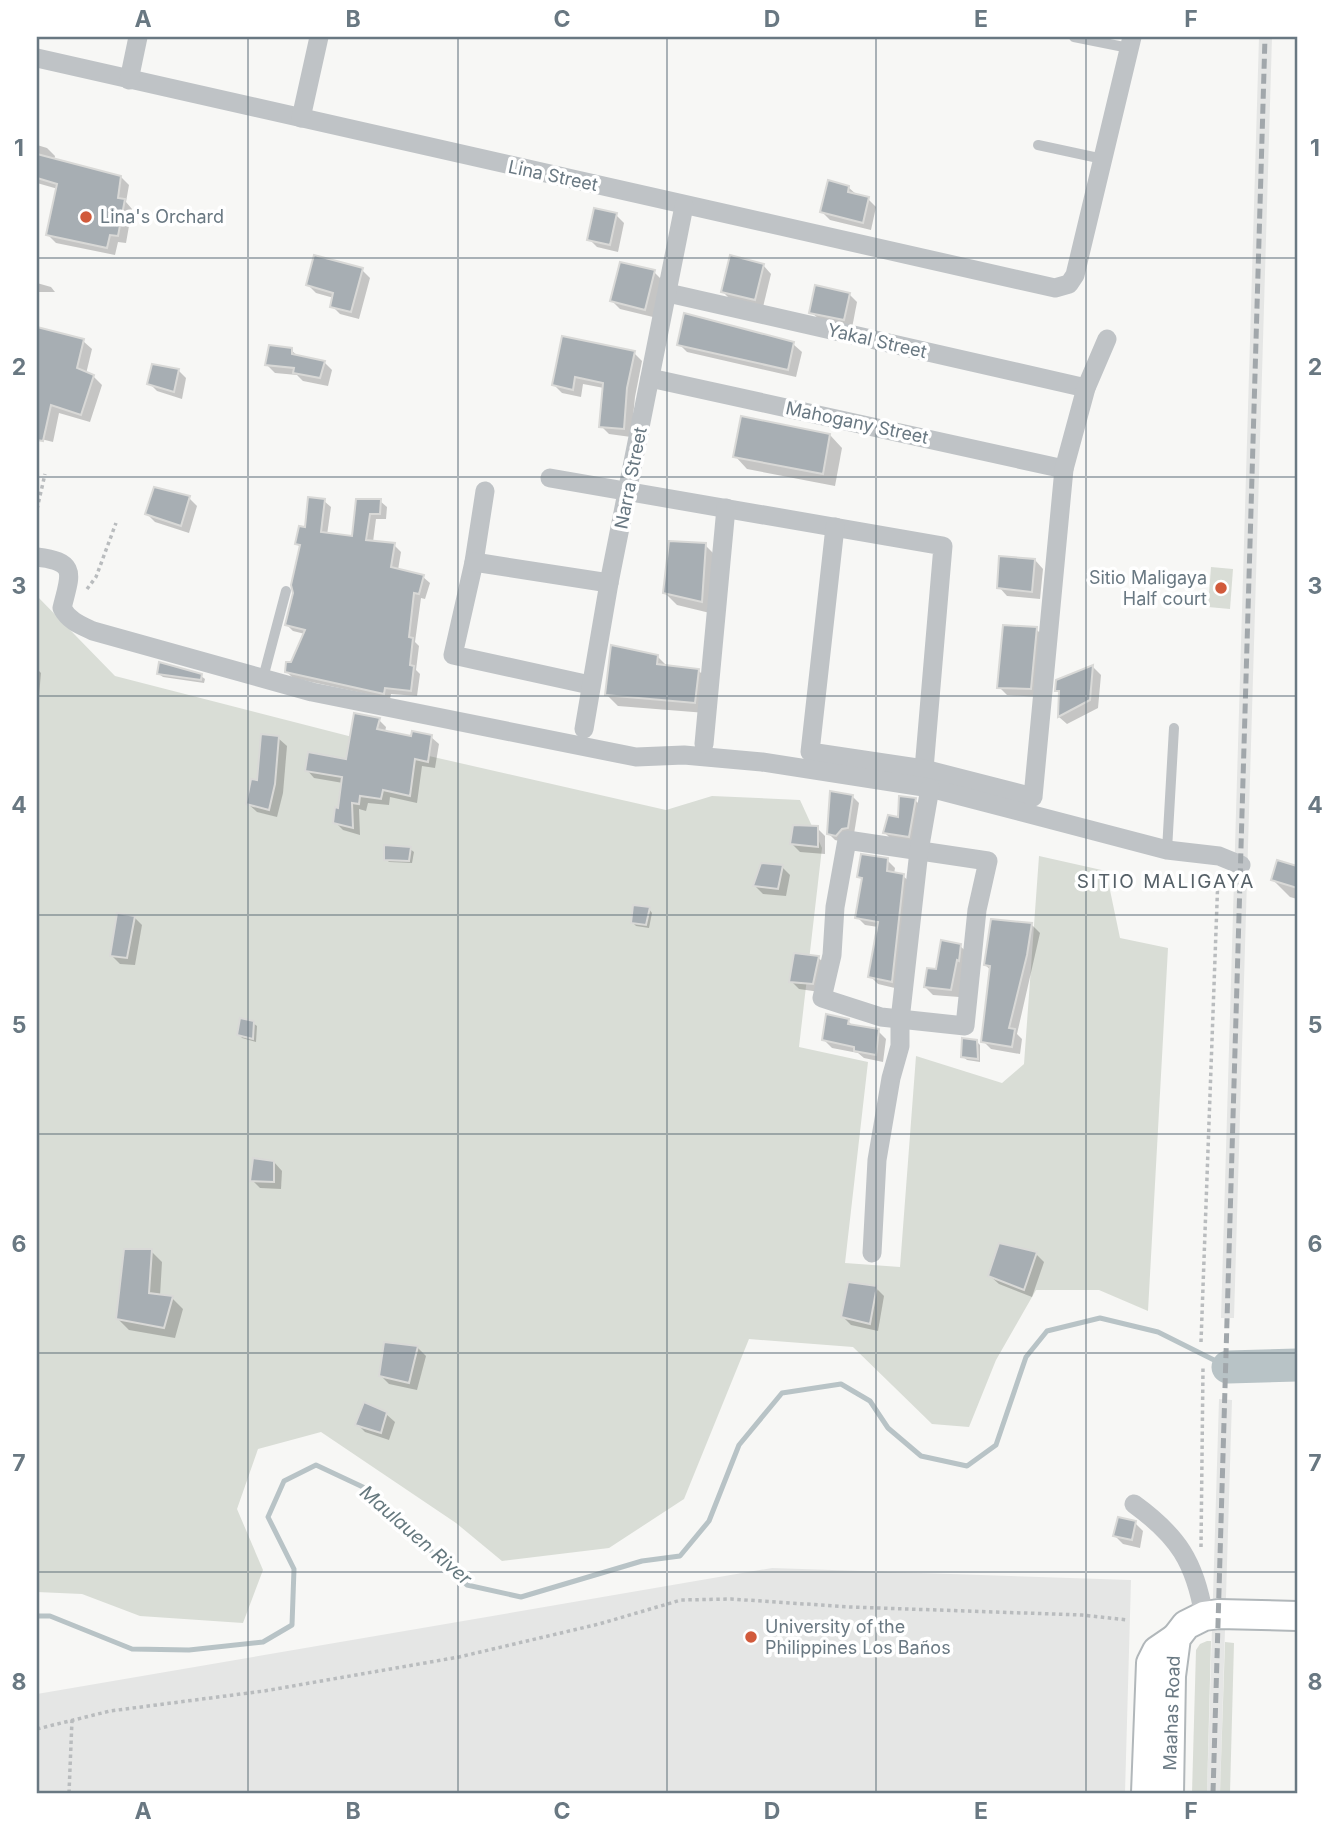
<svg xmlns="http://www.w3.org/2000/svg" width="1334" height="1830" font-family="Inter,sans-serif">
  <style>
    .built { fill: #e5e6e5 }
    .green { fill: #d9ddd6 }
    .shadow { fill: #0003 }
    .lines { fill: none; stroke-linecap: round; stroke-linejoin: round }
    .stream { stroke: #b8c3c6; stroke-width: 5 }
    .river { stroke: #b8c3c6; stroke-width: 33 }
    .building { fill: #a7aeb3; stroke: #d9d9d7; stroke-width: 2 }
    .secondary-casing { stroke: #b1b7ba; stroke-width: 32 }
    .path { stroke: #b9bcbe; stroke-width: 3.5; stroke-dasharray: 3.5 3.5; stroke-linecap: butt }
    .lane { stroke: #bfc3c6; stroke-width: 10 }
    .street { stroke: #bfc3c6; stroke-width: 19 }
    .secondary { stroke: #fff; stroke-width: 28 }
    .rail { stroke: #a1a7ab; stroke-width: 5; stroke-dasharray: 10 5; stroke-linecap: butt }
    .grid { fill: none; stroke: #697882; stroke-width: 2; stroke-opacity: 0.55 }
    .poi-dot { fill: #d15a3b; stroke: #fff; stroke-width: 2.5 }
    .labels { text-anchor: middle; stroke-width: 7; stroke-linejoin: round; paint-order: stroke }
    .street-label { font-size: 18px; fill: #697882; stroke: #fff }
    .poi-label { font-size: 18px; fill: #697882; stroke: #fff; text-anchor: start }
    .neighbourhood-label { font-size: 19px; letter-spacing: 2px; fill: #566168; stroke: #fff }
    .water-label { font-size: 19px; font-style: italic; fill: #65787e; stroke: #fff }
    .neatline { fill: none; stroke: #697882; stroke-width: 2.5 }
    .grid-label { font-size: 23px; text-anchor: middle; font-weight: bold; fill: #697882 }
  </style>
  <rect width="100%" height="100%" fill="#f7f7f5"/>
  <!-- built -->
  <g class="built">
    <polygon points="1259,37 1272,37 1234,1318 1221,1318"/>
    <polygon points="1219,1399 1232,1400 1220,1793 1207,1793"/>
    <polygon points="772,1568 1131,1580 1125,1793 37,1793 37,1694"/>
  </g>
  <!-- green -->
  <g class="green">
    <polygon points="1211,567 1233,569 1230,609 1208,607"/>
    <polygon points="37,596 115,676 407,751 666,810 712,796 800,800 822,848 799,1047 868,1062 845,1263 900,1267 916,1056 1002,1083 1024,1064 1039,856 1106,871 1120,938 1168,948 1148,1311 1099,1290 1036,1290 996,1360 969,1427 932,1424 853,1347 749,1339 684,1499 609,1548 502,1561 456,1523 321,1432 258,1449 237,1509 263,1570 243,1623 140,1616 82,1594 37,1592"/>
    <polygon points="1207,1641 1211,1641 1207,1793 1192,1793 1196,1650 1200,1644"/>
    <polygon points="1225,1642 1234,1643 1230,1793 1220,1793"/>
  </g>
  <!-- shadow -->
  <g class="shadow">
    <polygon points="37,145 47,148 55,156 54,161 121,177 129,185 126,202 132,209 126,243 118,242 115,255 56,243 48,235 58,189 37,183"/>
    <polygon points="848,187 857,195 868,199 876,207 871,230 830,220 822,212"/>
    <polygon points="616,215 624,223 618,252 597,247 589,239"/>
    <polygon points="763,265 771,274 763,307 731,300 723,292"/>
    <polygon points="362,270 370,278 359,319 340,314 332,306 334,298 316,293 308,285"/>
    <polygon points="654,272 662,280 653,317 620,309 612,301"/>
    <polygon points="37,283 51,287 55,292 37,292"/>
    <polygon points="849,294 857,302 852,328 820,320 811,312"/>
    <polygon points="37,329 83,341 92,349 86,374 93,376 102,385 90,422 59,413 53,442 37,438"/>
    <polygon points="679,344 793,344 802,352 796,377 687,352"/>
    <polygon points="291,350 299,357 324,362 332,370 328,386 303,381 297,375 275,373 267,365"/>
    <polygon points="634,353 642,361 635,397 631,437 609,434 601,426 604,388 583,384 581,397 562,393 554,385"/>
    <polygon points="178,370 186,378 182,399 157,391 149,383"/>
    <polygon points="830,435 842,448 835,486 747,469 735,456"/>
    <polygon points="189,498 197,506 189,533 155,522 147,514"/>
    <polygon points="358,500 380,501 387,507 386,519 376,519 373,542 394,545 401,552 398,570 423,577 430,583 425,599 421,598 415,642 419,646 416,670 420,674 417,696 391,694 390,699 293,678 286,671 292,664 305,634 293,631 287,625 295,593 301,548 297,544 324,501 331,507 327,535 354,538"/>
    <polygon points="705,545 718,558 714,614 677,605 665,593"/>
    <polygon points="1035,560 1043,569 1040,599 1007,596 999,587"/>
    <polygon points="1036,629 1044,637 1038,697 1007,695 999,687"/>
    <polygon points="657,656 668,667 698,670 709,681 706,713 618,706 607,695"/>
    <polygon points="1093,667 1101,675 1098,708 1067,724 1059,717 1061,693 1057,690 1058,681"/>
    <polygon points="37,669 41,673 39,696 37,696"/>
    <polygon points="159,674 201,676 205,679 204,683 163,677"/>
    <polygon points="379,720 386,727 385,732 412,738 431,737 439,744 435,768 422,766 417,803 390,797 389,805 368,803 366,811 359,809 360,835 343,830 335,822 340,810 343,783 314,778 307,770 347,761"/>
    <polygon points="278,738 287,746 283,793 277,817 257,812 248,804"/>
    <polygon points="852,796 859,803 854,834 843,842 835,840 828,833"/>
    <polygon points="915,800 923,808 917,844 893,841 885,833"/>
    <polygon points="817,828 825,836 825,854 800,852 792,844"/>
    <polygon points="410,849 414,852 412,863 389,862 386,859"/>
    <polygon points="887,860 895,868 894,874 903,876 911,883 899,989 878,984 870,976 878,927 865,925 857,917 863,880 859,876"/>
    <polygon points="1278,862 1297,868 1297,899 1290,897 1273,880"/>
    <polygon points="782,867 790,875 786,896 763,894 755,886"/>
    <polygon points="649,909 652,913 649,928 636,926 633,923"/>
    <polygon points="134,917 142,925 135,965 120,964 111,955"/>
    <polygon points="1032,925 1040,933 1017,1034 1022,1039 1020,1054 991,1049 983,1041 992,971 985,965"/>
    <polygon points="960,946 969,954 959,997 933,995 925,987"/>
    <polygon points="818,957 826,966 820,992 799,989 791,981"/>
    <polygon points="848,1021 854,1027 878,1031 886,1039 883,1062 864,1058 858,1053 832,1048 824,1040"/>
    <polygon points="253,1023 257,1026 256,1042 242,1038 239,1034"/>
    <polygon points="976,1041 980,1045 980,1062 967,1060 963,1057"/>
    <polygon points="274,1162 282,1171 281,1189 260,1188 252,1180"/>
    <polygon points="151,1251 162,1262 160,1296 172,1298 183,1309 175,1338 129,1330 118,1319"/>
    <polygon points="1036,1254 1044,1262 1032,1297 999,1284 990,1276"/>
    <polygon points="876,1288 884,1296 878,1331 851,1325 843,1317"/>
    <polygon points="385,1344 418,1348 426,1356 417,1390 389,1384 381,1376"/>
    <polygon points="386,1414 395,1422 389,1440 365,1432 357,1424"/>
    <polygon points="1135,1523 1143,1531 1140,1548 1123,1544 1115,1536"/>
  </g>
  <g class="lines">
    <!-- stream -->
    <polyline class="stream" points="37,1616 50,1616 132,1649 189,1650 263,1642 292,1625 294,1569 268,1517 284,1481 316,1465 365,1488 467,1585 521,1597 642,1561 680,1556 709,1521 739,1445 782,1393 841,1384 870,1401 888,1428 921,1456 967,1466 996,1445 1026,1357 1047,1331 1100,1318 1158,1332 1228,1367"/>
    <!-- river -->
    <polyline class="river" points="1228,1367 1297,1365"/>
  </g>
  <!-- building -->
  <g class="building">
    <polygon points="37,154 121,176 118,198 125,199 118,236 110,235 107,248 46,235 57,184 37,178"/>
    <polygon points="828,180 849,186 848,192 869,197 863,223 820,212"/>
    <polygon points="594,208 617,213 610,245 587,240"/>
    <polygon points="314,255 363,268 351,312 330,307 333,293 306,285"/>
    <polygon points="730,255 764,264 755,300 721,292"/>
    <polygon points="620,262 655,270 645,310 610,301"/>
    <polygon points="815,285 850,293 844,320 809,313"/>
    <polygon points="684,313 794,342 788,370 677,345"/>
    <polygon points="37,327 84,339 77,368 94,375 81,415 51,405 43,441 37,440"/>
    <polygon points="562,336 635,351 627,388 624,429 599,427 603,383 575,377 573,390 552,385"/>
    <polygon points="269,345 292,348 292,354 325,361 320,378 293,373 294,368 265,365"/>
    <polygon points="152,364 179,369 174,392 147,384"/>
    <polygon points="741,416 830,434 823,474 733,457"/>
    <polygon points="154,487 190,496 181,526 145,514"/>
    <polygon points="308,497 325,499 321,532 352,536 356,499 381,499 380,514 370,514 366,540 395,543 391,567 424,575 419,594 414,593 409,637 413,638 410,665 414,666 411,691 385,688 384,694 285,672 286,662 291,662 305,630 285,625 293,593 291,585 300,545 295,544 299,526 305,527"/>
    <polygon points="669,541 706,543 702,602 663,593"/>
    <polygon points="999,556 1035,559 1032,592 997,588"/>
    <polygon points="1003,625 1037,627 1031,689 997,688"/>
    <polygon points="611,645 658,655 657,664 699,669 695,703 605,695"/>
    <polygon points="159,662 202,674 201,680 157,674"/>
    <polygon points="1093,665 1090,700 1058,717 1059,691 1055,691 1056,680"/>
    <polygon points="354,713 380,718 377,729 411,736 412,731 432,735 428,762 415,759 410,796 383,790 381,799 360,796 359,804 352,803 353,828 333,823 335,807 338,808 342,777 305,771 308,752 346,759"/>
    <polygon points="261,734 279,736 275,784 269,810 246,804 251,779 257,780"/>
    <polygon points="830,791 853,795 848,828 842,829 836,836 827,834"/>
    <polygon points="899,796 916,798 909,837 883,833 888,815 898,817"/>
    <polygon points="793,825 818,826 818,847 790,844"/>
    <polygon points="384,845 411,847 409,861 384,860"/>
    <polygon points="861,854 888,858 887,871 904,874 892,982 868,977 878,922 855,918 862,878 857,877"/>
    <polygon points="1277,860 1297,866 1297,888 1271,880"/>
    <polygon points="761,863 783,865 778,889 753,886"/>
    <polygon points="633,905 650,907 646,925 631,923"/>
    <polygon points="117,913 135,916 127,958 110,956"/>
    <polygon points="991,919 1032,923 1027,955 1009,1028 1015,1029 1012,1047 981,1042 990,966 984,965"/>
    <polygon points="941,940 961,944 959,961 957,960 951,990 924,987 927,968 936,969"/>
    <polygon points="794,953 819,956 813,984 789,982"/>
    <polygon points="826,1014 849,1019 848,1024 879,1029 876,1055 854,1051 854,1047 822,1040"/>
    <polygon points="240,1018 254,1021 253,1039 237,1035"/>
    <polygon points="962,1038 977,1040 978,1059 961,1057"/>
    <polygon points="253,1158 274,1161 274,1182 250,1181"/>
    <polygon points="999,1243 1037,1252 1024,1290 988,1276"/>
    <polygon points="124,1249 152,1249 149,1293 173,1296 164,1328 116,1319"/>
    <polygon points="848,1282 877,1286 870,1324 841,1317"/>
    <polygon points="384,1342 418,1346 409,1383 379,1376"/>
    <polygon points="364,1402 387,1412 381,1433 355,1425"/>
    <polygon points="1118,1517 1136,1521 1132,1540 1113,1536"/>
  </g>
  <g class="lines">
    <defs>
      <g id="secondary">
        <polyline points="1146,1793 1151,1663 1157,1651 1176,1638"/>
        <polyline points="1169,1793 1171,1676 1176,1638 1186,1625 1204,1616 1219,1614 1297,1616"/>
      </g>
    </defs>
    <!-- secondary casing -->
    <use href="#secondary" class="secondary-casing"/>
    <!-- path -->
    <g class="path">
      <polyline points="37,509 45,474"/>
      <polyline points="87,589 96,577 116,523"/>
      <polyline points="1201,1342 1218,876"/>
      <polyline points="1201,1547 1203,1368"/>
      <polyline points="37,1729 110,1711 264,1691 459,1657 599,1624 681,1600 731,1599 850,1607 1082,1615 1128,1620"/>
      <polyline points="69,1793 72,1720"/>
    </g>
    <!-- lane -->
    <g class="lane">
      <polyline points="1074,37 1129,48"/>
      <polyline points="1038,145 1103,159"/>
      <polyline points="263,678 286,591"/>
      <polyline points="1167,850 1174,728"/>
    </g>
    <!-- street -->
    <g class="street">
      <polyline points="37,58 1055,288 1069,284 1075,275 1132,37"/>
      <polyline points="129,80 138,37"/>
      <polyline points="301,118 319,37"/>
      <polyline points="668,293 1086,388"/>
      <polyline points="650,378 1064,469"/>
      <polyline points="550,478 943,546 924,769"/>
      <polyline points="485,491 474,562 453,655 590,685"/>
      <polyline points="835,527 810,752 924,769 1033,797 1064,469 1086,388 1107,339"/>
      <path d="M37,557C79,562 70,575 62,608C69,621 80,625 93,631L312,692L636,757L684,755L762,762L930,788L1167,850L1219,856L1241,865"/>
      <polyline points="474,562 609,583"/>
      <polyline points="584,729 609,583 684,206"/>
      <polyline points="704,744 726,508"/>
      <polygon points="847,840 988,861 977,910 965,1026 881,1017 822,998 832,955 835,907"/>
      <polyline points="872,1253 877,1160 891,1078 900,1046 900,1020 919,851 930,788"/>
      <path d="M1134,1504C1178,1536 1195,1562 1204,1616"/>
    </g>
    <!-- secondary -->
    <use href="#secondary" class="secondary"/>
    <!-- rail -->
    <polyline class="rail" points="1213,1793 1265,37"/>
  </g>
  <!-- grid -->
  <path class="grid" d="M248,37V1793M458,37V1793M667,37V1793M876,37V1793M1086,37V1793M37,258H1297M37,477H1297M37,696H1297M37,915H1297M37,1134H1297M37,1353H1297M37,1572H1297"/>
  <!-- markers -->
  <g class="poi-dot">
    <circle cx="86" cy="217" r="7"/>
    <circle cx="1221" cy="588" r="7"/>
    <circle cx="751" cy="1637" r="7"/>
  </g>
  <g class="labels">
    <!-- street labels -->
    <g class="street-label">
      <text transform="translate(553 176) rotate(12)" y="6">Lina Street</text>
      <text transform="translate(877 341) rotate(13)" y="6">Yakal Street</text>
      <text transform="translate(857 423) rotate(12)" y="6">Mahogany Street</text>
      <text transform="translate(631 478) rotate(-79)" y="6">Narra Street</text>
      <text transform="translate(1172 1713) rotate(-88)" y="6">Maahas Road</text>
    </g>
    <!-- poi labels -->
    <g class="poi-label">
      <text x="100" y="223">Lina's Orchard</text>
      <text x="1207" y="584" text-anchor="end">Sitio Maligaya<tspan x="1207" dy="21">Half court</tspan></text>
      <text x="765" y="1633">University of the<tspan x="765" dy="21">Philippines Los Baños</tspan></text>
    </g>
    <!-- neighbourhood labels -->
    <g class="neighbourhood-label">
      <text x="1166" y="888">SITIO MALIGAYA</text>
    </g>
    <!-- water labels -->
    <g class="water-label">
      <text transform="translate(416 1535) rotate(41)" y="7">Maulauen River</text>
    </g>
  </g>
  <!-- border -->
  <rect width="1334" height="1830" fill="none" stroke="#ffffff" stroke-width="77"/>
  <rect x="38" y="38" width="1258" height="1754" class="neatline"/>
  <g class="grid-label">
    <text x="143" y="27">A</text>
    <text x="353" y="27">B</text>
    <text x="562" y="27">C</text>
    <text x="772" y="27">D</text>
    <text x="981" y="27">E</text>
    <text x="1191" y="27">F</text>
    <text x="19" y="156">1</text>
    <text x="1315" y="156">1</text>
    <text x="19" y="375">2</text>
    <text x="1315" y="375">2</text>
    <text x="19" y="594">3</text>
    <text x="1315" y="594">3</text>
    <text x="19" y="813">4</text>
    <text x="1315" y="813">4</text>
    <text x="19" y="1033">5</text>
    <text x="1315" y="1033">5</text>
    <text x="19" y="1252">6</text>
    <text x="1315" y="1252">6</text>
    <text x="19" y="1471">7</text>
    <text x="1315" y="1471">7</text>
    <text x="19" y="1690">8</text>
    <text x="1315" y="1690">8</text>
    <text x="143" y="1819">A</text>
    <text x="353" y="1819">B</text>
    <text x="562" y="1819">C</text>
    <text x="772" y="1819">D</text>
    <text x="981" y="1819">E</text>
    <text x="1191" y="1819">F</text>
  </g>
</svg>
